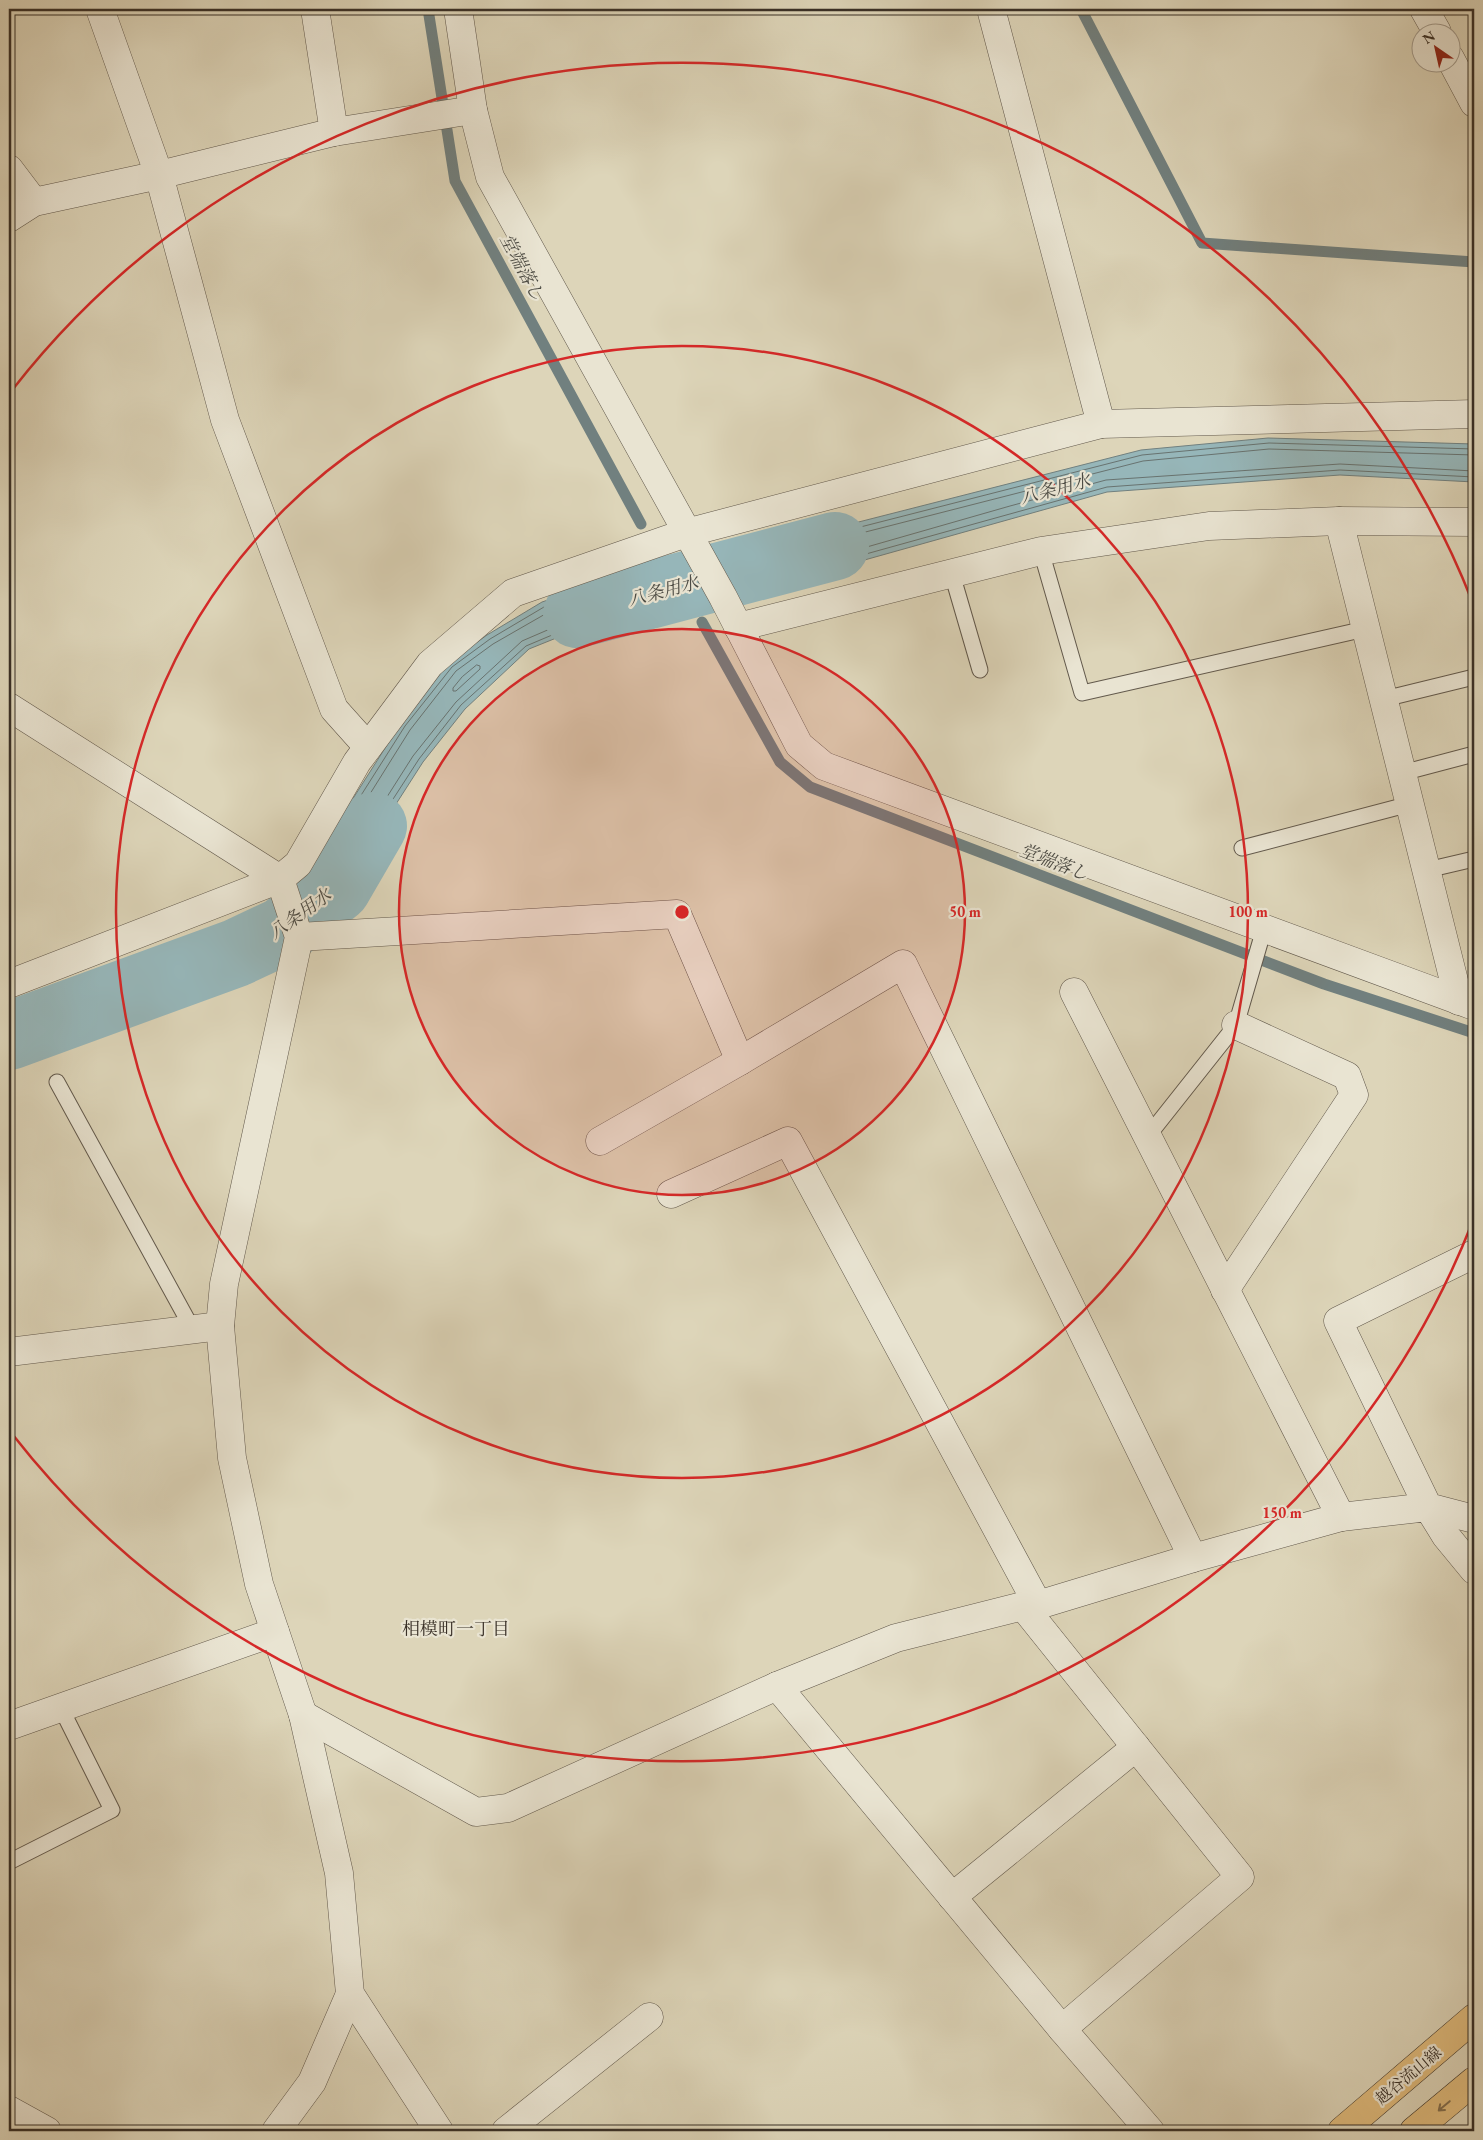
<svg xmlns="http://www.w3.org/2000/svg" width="1483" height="2140" font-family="'EB Garamond','Noto Serif JP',serif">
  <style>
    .water { fill: #96b6b9; stroke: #71807f }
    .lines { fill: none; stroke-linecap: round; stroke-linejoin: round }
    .shore { stroke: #687370; stroke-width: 1 }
    .stream { stroke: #71807f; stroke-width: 11 }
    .river { stroke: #96b6b9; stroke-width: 68 }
    .service-casing { stroke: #62594c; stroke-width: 17 }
    .minor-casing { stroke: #62594c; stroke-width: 29 }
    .primary-casing { stroke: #393027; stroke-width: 29 }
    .service { stroke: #e9e4d2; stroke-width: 15 }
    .minor { stroke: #e9e4d2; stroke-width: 28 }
    .primary { stroke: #deba7c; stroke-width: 28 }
    .oneway { stroke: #836e4d }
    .ring { fill: none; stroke: #d62828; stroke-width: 2.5 }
    .labels { text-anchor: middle; stroke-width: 4.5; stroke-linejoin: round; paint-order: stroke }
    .street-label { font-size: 16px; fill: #393027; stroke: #e9e4d2 }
    .water-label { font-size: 18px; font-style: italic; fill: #4c4b44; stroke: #e9e4d2 }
    .neighbourhood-label { font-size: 18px; fill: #393027; stroke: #e9e4d2 }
    .centre { fill: #d62828; stroke: #e9e4d2; stroke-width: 2.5 }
    .ring-label { font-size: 15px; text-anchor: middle; font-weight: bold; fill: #d62828; stroke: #e9e4d2; stroke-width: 4.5; stroke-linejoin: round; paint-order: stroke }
  </style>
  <rect width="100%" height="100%" fill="#ddd5b9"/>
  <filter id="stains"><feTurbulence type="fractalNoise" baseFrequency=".004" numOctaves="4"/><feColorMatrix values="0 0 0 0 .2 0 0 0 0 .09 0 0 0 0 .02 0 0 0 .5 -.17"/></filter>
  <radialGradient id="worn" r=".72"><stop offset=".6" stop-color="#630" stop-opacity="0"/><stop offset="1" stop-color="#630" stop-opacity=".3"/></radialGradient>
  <!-- water -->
  <g class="water">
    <polygon points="1268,438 1474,444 1474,482 1340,475 1107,492 754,591 737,553 1141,450"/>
    <polygon points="650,566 677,606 591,624 529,649 465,709 423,762 326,913 313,883 344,847 340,819 401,723 448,663 487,635 542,602"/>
    <polygon points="269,921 274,945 9,1057 9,1020 187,945"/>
  </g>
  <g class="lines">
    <!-- shore -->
    <g class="shore">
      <polyline points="1474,449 1269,443 1142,455 747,556 745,559 756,583 758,584 1107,487 1340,470 1474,477"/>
      <polyline points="1474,455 1269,449 1143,461 756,560 754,563 759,575 762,577 1010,506 1106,480 1340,464 1474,471"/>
      <polygon points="647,572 666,600 666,603 590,619 526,646 461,705 419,759 329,898 325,899 319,883 348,849 346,819 405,726 452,667 490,639 544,607"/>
      <polygon points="644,580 647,581 656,595 655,599 587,613 522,641 456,702 413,756 359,841 355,841 353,821 410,730 456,671 493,644 547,613"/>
      <polygon points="477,665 480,666 480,669 456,691 453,691 453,688 462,677"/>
      <polyline points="9,1024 188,950 262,928 265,929 268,940 267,943 9,1051"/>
      <polyline points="9,1031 190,956 245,940 248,941 247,944 9,1045"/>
    </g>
    <!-- stream -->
    <g class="stream">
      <polyline points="428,9 455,181 641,524"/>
      <polyline points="1081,9 1202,243 1474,262"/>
      <polyline points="702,622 780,762 810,787 1324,984 1474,1033"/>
    </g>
    <!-- river -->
    <g class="river">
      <polyline points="577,614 835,546"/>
      <polyline points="9,1036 236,953 283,931 337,888 373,826"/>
    </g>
    <defs>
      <g id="service">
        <polyline points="1041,551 1082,693 1365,629"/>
        <polyline points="952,574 980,670"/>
        <polyline points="1384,699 1474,677"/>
        <polyline points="1402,773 1474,754"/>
        <polyline points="1242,848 1410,804"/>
        <polyline points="1427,870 1474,859"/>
        <polyline points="57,1082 193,1330"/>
        <polyline points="1148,1136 1236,1025 1264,929"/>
        <polyline points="9,1862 112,1810 60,1706"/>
      </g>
      <g id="minor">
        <polyline points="100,9 159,175 225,420 334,709 368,747"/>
        <polyline points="315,9 334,132"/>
        <polyline points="458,9 473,110 490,177 723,597 799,745 824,766 1474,1006"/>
        <polyline points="991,9 1101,424"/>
        <polyline points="1424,9 1437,32"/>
        <polyline points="1450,58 1474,103"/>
        <polyline points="9,169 34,202"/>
        <polyline points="9,218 34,202 159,175 334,132 473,110"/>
        <polyline points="1339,521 1459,1001"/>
        <polyline points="738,627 1041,551 1209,526 1339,521 1474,522"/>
        <polyline points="9,707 280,879 298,934 299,937 224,1284 220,1326 232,1458 259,1584 303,1715 339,1873 350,1994 439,2131"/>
        <polyline points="299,937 677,914 740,1061"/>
        <polyline points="9,984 280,879 298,864 357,762 430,664 513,593 686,533 1101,424 1474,414"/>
        <polyline points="1074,992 1341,1517"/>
        <polyline points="600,1141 740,1061 903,964 1193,1558"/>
        <polyline points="671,1194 788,1141 1038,1605"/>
        <polyline points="1474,1254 1338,1321 1428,1507 1474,1519"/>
        <polyline points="1225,1290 1354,1095 1347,1076 1236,1025"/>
        <polyline points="9,1352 220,1326"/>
        <polyline points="1023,1606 1240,1877 1062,2029"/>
        <polyline points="777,1686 1062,2029 1150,2131"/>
        <polyline points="303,1715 476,1812 508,1808 777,1686 896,1638 1023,1606 1038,1605 1193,1558 1341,1517 1428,1507 1446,1536 1474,1570"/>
        <polyline points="9,1726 275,1632"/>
        <polyline points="952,1897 1136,1747"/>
        <polyline points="9,2110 47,2131"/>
        <polyline points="276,2131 312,2082 350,1994"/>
        <polyline points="506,2131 649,2017"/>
      </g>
      <g id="primary">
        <polyline points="1342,2131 1474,2018"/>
        <polyline points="1414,2131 1474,2081"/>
      </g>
    </defs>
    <!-- service casing -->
    <use href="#service" class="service-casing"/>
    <!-- minor casing -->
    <use href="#minor" class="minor-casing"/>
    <!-- primary casing -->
    <use href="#primary" class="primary-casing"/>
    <!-- service -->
    <use href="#service" class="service"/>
    <!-- minor -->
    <use href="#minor" class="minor"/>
    <!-- primary -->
    <use href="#primary" class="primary"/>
  </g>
  <!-- one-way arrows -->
  <defs><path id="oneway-shaft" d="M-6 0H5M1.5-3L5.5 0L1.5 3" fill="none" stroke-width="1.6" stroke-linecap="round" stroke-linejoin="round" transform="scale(1.25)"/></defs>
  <use class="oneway" href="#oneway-shaft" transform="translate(1444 2106) rotate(140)"/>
  <!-- distance rings -->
  <circle cx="682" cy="912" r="283" fill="#d62828" fill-opacity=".12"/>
  <g class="ring">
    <circle cx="682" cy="912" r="283"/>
    <circle cx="682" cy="912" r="566"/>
    <path d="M1472 1223A849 849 0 0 1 13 1435M13 389A849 849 0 0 1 1472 601"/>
  </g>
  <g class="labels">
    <!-- street labels -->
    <g class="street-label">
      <text transform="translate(1408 2075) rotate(-40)" y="6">越谷流山線</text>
    </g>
    <!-- water labels -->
    <g class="water-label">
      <text transform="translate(522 267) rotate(62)" y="6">堂端落し</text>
      <text transform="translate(1055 489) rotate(-15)" y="6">八条用水</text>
      <text transform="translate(663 591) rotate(-15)" y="6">八条用水</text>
      <text transform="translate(1054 862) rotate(21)" y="6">堂端落し</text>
      <text transform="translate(300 914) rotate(-36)" y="6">八条用水</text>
    </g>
    <!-- neighbourhood labels -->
    <g class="neighbourhood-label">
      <text x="456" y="1635">相模町一丁目</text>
    </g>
  </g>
  <circle cx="682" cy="912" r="8" class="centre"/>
  <g class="ring-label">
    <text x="965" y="917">50 m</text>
    <text x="1248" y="917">100 m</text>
    <text x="1282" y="1518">150 m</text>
  </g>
  <!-- margin -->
  <rect width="1483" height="2140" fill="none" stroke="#ddd5b9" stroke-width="30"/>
  <rect x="10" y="10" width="1463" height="2120" fill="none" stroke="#393027" stroke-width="2.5"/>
  <rect x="15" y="15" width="1453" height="2110" fill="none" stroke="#393027"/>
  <!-- north arrow -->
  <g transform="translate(1436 48) rotate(326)"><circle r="24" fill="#e9e4d2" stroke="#a39c8e"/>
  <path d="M0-4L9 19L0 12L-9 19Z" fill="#8f2418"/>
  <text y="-8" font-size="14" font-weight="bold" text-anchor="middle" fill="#393027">N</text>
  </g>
  <rect width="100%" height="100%" filter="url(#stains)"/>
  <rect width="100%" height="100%" fill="url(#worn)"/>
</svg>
